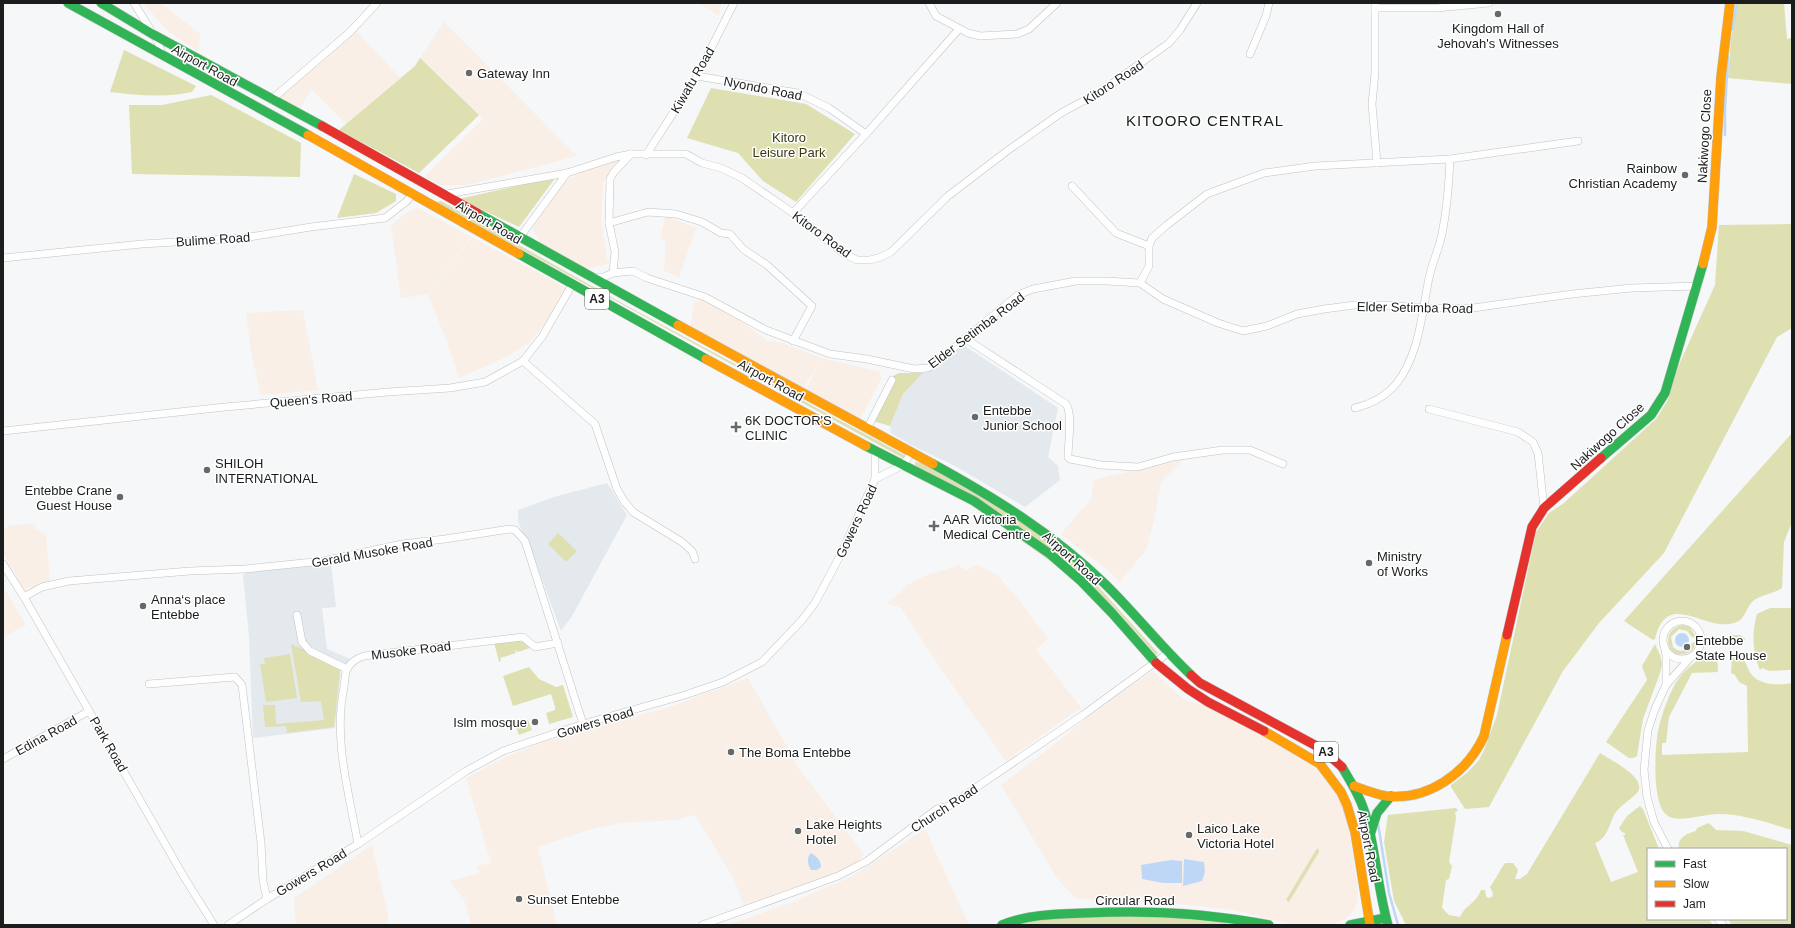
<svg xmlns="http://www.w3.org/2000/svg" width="1795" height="928" font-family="Helvetica,sans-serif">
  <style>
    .commercial { fill: #f9efe6 }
    .built { fill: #e4e9ed }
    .green { fill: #dee0b1 }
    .water { fill: #bfd7f7 }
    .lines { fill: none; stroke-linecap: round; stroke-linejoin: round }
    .stream { stroke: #bfd7f7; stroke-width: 2.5 }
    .street-casing { stroke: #c1c2c3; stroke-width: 8 }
    .fast-casing { stroke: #c1c2c3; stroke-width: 10 }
    .slow-casing { stroke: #c1c2c3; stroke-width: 10 }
    .jam-casing { stroke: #c1c2c3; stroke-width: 10 }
    .street { stroke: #fefefe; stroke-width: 7 }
    .fast { stroke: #30b455; stroke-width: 9 }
    .slow { stroke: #ff9f0a; stroke-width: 9 }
    .jam { stroke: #e5322d; stroke-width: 9 }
    .poi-dot { fill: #676969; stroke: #fff; stroke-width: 1.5 }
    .labels { text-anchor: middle; stroke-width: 3; stroke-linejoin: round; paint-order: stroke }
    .shield { fill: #fff; stroke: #5f6060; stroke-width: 1 }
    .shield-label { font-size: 12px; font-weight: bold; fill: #1b1c1c }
    .poi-label { font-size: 13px; fill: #1b1c1c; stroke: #fff; text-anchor: start }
    .street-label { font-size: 13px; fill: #1b1c1c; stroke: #fff }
    .park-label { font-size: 13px; fill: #38380f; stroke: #fff }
    .quarter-label { font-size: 15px; letter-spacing: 1px; fill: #1b1c1c; stroke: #fff }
  </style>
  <rect width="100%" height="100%" fill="#f5f7f8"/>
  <!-- commercial -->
  <g class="commercial">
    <polygon points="143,3 161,3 200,34 199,52 169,32"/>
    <polygon points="699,3 721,3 719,16"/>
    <polygon points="444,22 577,156 467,185 439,185 424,177 484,118 479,115 420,58"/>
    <polygon points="356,31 400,78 346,124 311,89 298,112 280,100 283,92 326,59"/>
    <polygon points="623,155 603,182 601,218 607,259 610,263 586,269 542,245 532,229 563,183 591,166"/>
    <polygon points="419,208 471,237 428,294 401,298 391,225 408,212"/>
    <polygon points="666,216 696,228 679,277 664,271 666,242 660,237"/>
    <polygon points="472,237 566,288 546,322 530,342 504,358 459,378 446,339 428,295"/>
    <polygon points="707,297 768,341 783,343 822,358 880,372 882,378 859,421 805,391 819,363 802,390 689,332 694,303"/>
    <polygon points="303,310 318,390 261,395 251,351 246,313"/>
    <polygon points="1184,459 1161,482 1155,517 1146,550 1120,582 1111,573 1061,534 1092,498 1093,480"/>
    <polygon points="35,524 36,530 46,534 50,582 24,589 3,553 3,529 11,525"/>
    <polygon points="959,565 965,571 978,565 997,575 1014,594 1048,639 1036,649 1082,709 1076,711 1006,761 941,669 901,608 886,603 899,594 907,585 924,576"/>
    <polygon points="3,587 26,625 3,637"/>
    <polygon points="1153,671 1183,699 1205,706 1293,750 1334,782 1347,816 1358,891 1357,903 1354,910 1345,919 1330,925 1293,925 1234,910 1170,903 1118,902 1075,898 1057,878 1001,785 1042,754 1108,701"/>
    <polygon points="748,678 800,770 864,854 855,865 840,877 744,906 734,879 695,815 675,820 619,823 585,831 538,847 557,925 471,925 464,899 450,881 479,873 477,866 491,863 466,778 506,757 547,741 624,718 661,710"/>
    <polygon points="925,829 969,925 728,925 793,902 851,877"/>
    <polygon points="372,845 389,919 385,925 296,925 294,898"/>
  </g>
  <!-- built -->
  <g class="built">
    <polygon points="962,344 1058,408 1048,457 1058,466 1060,480 1025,507 955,466 911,445 891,433 890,426 903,394 923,373 932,370"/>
    <polygon points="607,483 627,515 572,616 561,631 527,539 522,532 518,521 518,510 554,497"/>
    <polygon points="329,562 331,564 336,607 322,608 327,649 350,659 341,671 335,728 253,738 249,637 243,575 246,572"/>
  </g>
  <!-- green -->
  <g class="green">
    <polygon points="1738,3 1784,3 1787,39 1792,38 1792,84 1728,78 1731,38"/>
    <path d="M124,50L196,86L192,92C165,98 137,95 110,92Z"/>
    <polygon points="420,58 479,115 419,173 339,130 415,66"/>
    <polygon points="711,88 806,104 855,134 796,202 763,181 738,153 687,138"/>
    <polygon points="211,95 301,143 300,177 132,174 129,105 162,105"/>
    <polygon points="354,174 396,194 396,201 376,213 337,218"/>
    <polygon points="556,177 519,227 459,199"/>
    <polygon points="441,201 629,307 906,456 906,458 903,458 435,202"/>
    <polygon points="1792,224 1792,328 1777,337 1664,553 1599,623 1563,671 1489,807 1465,809 1451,787 1451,785 1468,772 1479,760 1484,750 1497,715 1536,532 1549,513 1564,503 1656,419 1668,400 1678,367 1715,285 1719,225"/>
    <polygon points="899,373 923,373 903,394 890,426 873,421 891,377"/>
    <path d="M1792,433V522L1784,542L1782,588C1773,594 1759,595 1752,602C1745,610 1745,620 1734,623C1704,632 1667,588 1655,639L1653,640L1624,621Z"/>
    <polygon points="915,462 922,463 1031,526 1087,574 1158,653 1156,655 1112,605 915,465"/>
    <polygon points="558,533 577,551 566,562 548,544"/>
    <path d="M1770,608H1792V670L1769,671L1762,668L1760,670C1752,653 1752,631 1757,614Z"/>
    <path d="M1682,625L1689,626L1697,638L1692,637L1687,631L1679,629L1671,637L1673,647C1681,654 1688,651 1693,642H1697C1695,647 1692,651 1687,653C1667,661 1659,630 1682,625Z"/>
    <polygon points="1730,635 1741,635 1745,639 1743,643 1728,643 1727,638"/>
    <polygon points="516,639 521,642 526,639 533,647 518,652 515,650 516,653 500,658 501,661 499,662 494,642"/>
    <polygon points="291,644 343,667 340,671 334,727 287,733 286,726 265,727 263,705 275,705 276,724 324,720 321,701 301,702"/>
    <polygon points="1655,644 1660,655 1662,664 1660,673 1643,719 1637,756 1633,758 1629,758 1606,742 1647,680 1642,666"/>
    <path d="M1711,652L1717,653L1718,672L1692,673L1669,717L1666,743H1662V755L1748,752L1747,686L1739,682L1735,675L1731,673L1732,656L1735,654C1746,656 1746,668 1752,675C1761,686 1780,685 1792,683V830C1768,823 1744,814 1718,814C1704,814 1679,823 1668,816C1652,807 1655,754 1657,738C1659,722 1668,695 1677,681C1684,670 1697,659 1710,655Z"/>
    <polygon points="290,654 297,698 266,702 260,664 265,664 264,658"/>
    <polygon points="529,667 539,679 556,687 563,685 573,717 549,724 546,713 555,710 555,707 551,694 513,706 503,676"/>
    <polygon points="517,719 520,722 528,720 532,730 519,735 513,720"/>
    <path d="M1600,753C1610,760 1651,779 1636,794C1629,801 1621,805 1615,813C1609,824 1608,838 1595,843L1611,882L1638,872L1623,835H1625V833L1622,832L1619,828L1627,816L1640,806L1643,809L1659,849H1648V919H1708L1713,925H1406L1394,901L1384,842L1388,815L1456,808L1458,811L1455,812L1456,818L1449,862L1452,866L1449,879L1446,880L1442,908L1449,915L1460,917C1466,904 1476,904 1481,890H1485L1486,896L1488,898L1492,897L1493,893L1490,887C1496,879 1499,871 1505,863H1513L1518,870L1515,879H1520L1527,874Z"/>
    <path d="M1709,823L1716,830L1743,831L1792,845V925H1732L1728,919H1786V849H1679C1676,839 1687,833 1696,831L1697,828Z"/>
    <polygon points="1318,848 1319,852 1289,902 1286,900 1316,850"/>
    <path d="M1169,915C1178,916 1190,921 1199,919C1209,918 1220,919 1230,925L1239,923L1241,925H1015C1064,911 1119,916 1169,915Z"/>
  </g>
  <!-- water -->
  <g class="water">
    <circle cx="1682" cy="640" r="7"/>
    <path d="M811,853C816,856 821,860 821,867L817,870H811C808,866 806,857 811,853Z"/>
    <polygon points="1184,859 1204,862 1205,872 1202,881 1183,886"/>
    <polygon points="1171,860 1182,861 1182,883 1163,883 1142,879 1141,865"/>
  </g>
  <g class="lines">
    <!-- stream -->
    <g class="stream">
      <polyline points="1732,30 1737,3"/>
      <polyline points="1725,135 1725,109 1728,57"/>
      <polyline points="1378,823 1389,893 1398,925"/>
    </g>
    <defs>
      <g id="street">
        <polyline points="134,3 158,42 162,55"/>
        <polyline points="929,3 936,16 968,33 980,36 1017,34 1029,29 1057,3"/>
        <polyline points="1375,3 1375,73 1372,104 1377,163"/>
        <polyline points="1375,8 1437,8 1489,3"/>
        <polyline points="1250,54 1266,16 1269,3"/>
        <polyline points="697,76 798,93 829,108 866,134"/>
        <polyline points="271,100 350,32 377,3"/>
        <polyline points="646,155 697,76 734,3"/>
        <polyline points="1072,186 1116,233 1149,246"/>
        <polyline points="447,194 567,173 616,157 631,154 686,154 702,163 721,168 742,178 793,213 843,253 857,260 870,260 881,257 891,252 948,196 1007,151 1061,113 1100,92 1169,43 1180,30 1197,3"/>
        <polyline points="793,213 866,134 959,29"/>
        <polyline points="609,223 648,212 676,214 702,222 721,233 730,234 743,249 767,265 812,306 793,341"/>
        <polyline points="520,237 567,173"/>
        <polyline points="3,258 142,244 243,238 311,227 385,218 407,201 413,193"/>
        <polyline points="613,273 615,252 609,223 610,179 614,172 631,154"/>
        <polyline points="595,277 604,277 613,273 633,271 647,278 705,297 766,330 830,354 867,359 914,369 928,368 933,365 1018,295 1033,289 1076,281 1106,281 1140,283 1163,299 1218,323 1243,331 1267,326 1297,314 1324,309 1355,305 1382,305 1425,308 1473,308 1572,294 1632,288 1698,286"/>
        <polyline points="1140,283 1149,266 1149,246 1152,238 1167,225 1207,194 1264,173 1315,166 1450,159 1578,141"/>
        <path d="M966,339L1066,404C1073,414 1068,444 1068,457L1070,459L1101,465L1138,467L1173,457L1223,450H1250L1283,464"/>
        <polyline points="523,361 595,424 617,489 624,501 633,512 682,542 692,551 695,559"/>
        <path d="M1355,408C1371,404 1385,397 1396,384C1419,356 1422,313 1429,278C1432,263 1439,249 1442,234C1447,209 1449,184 1450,159"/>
        <polyline points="1429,409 1518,432 1533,442 1538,453 1544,508"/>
        <polyline points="867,429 892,380"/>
        <polyline points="3,431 225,407 388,392 450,388 485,382 523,361 542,337 572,285"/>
        <polyline points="875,479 903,465 912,452"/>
        <polyline points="3,564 24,597 184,877 214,925"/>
        <polyline points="24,597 42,587 69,581 190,571 245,569 323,561 402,544 445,539 510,529 515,530 525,541 583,724"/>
        <polyline points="297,615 302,642 310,651 347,669"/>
        <circle cx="1682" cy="640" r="19"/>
        <polyline points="1665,648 1666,656 1666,685 1655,709 1648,730 1644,770 1647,797 1654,822 1668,849"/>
        <polyline points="149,684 235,677 242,685 261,843 263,881 267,899"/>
        <polyline points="1666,685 1690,658"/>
        <polyline points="3,759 89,711"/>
        <path d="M358,844C349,793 333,739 344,687C345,681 345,673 347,669C351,662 357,658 364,656L523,637L535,647L558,643"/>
        <polyline points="1718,919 1723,925"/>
        <polyline points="228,925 267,899 358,844 466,771 503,751 583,724 685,695 723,682 762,662 802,620 815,603 841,554 875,479 875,451"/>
        <polyline points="702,925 838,876 867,861 937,809 949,806 1083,715 1168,653"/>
      </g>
      <g id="fast">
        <polyline points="68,3 308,135"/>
        <polyline points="101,3 154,35 322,126"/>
        <polyline points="477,213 678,325"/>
        <polyline points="519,254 706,359"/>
        <polyline points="866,446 974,501 1050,554 1081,581 1112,613 1156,663"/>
        <polyline points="1601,458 1651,415 1665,393 1703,264"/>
        <path d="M933,464C995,498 1052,533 1104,583C1134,612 1160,646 1191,675"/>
        <path d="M1342,767C1352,784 1362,800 1367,820C1376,854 1378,890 1388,925"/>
        <polyline points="1371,832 1377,813 1391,796"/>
        <path d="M1002,925C1029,914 1057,914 1086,913C1148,910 1208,913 1269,925"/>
        <polyline points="1350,925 1385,918"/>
      </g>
      <g id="slow">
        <polyline points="308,135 519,254"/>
        <polyline points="1703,264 1712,227 1721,77 1730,3"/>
        <polyline points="678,325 933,464"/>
        <polyline points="706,359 866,446"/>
        <polyline points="1264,731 1320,764 1341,792 1347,805 1355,832 1370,925"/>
        <path d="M1354,786C1365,790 1375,794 1386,796C1428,801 1467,773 1484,736L1507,635"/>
      </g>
      <g id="jam">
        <polyline points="322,126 477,213"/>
        <polyline points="1507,635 1532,527 1544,508 1601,458"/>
        <polyline points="1156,663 1188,689 1208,702 1264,731"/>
        <polyline points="1191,675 1200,683 1322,749 1342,767"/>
      </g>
    </defs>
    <!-- street casing -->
    <use href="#street" class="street-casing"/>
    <!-- fast casing -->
    <use href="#fast" class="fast-casing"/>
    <!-- slow casing -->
    <use href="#slow" class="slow-casing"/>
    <!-- jam casing -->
    <use href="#jam" class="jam-casing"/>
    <!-- street -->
    <use href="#street" class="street"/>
    <!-- fast -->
    <use href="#fast" class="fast"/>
    <!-- slow -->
    <use href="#slow" class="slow"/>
    <!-- jam -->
    <use href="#jam" class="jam"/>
  </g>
  <!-- markers -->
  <g class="poi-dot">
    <circle cx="1498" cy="14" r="4"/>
    <circle cx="469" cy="73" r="4"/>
    <circle cx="1685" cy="175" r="4"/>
    <circle cx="975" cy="417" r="4"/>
    <path d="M734 421h4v4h4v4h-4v4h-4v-4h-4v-4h4z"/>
    <circle cx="207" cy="470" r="4"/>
    <circle cx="120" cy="497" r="4"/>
    <path d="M932 520h4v4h4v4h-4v4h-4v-4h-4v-4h4z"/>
    <circle cx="1369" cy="563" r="4"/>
    <circle cx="143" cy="606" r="4"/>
    <circle cx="1687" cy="647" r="4"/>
    <circle cx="535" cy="722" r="4"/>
    <circle cx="731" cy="752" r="4"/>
    <circle cx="798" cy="831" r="4"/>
    <circle cx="1189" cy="835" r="4"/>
    <circle cx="519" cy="899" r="4"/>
  </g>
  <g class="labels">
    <!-- shield labels -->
    <g class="shield">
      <rect x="585" y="289" width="24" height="20" rx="3"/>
      <rect x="1314" y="742" width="24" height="20" rx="3"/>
    </g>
    <g class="shield-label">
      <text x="597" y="303">A3</text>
      <text x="1326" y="756">A3</text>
    </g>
    <!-- poi labels -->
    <g class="poi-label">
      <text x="1498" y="33" text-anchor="middle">Kingdom Hall of<tspan x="1498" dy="15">Jehovah's Witnesses</tspan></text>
      <text x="477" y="78">Gateway Inn</text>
      <text x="1677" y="173" text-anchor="end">Rainbow<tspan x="1677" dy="15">Christian Academy</tspan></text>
      <text x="983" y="415">Entebbe<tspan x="983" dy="15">Junior School</tspan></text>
      <text x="745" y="425">6K DOCTOR'S<tspan x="745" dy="15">CLINIC</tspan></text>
      <text x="215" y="468">SHILOH<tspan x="215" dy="15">INTERNATIONAL</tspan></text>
      <text x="112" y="495" text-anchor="end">Entebbe Crane<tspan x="112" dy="15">Guest House</tspan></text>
      <text x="943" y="524">AAR Victoria<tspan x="943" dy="15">Medical Centre</tspan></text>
      <text x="1377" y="561">Ministry<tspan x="1377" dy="15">of Works</tspan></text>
      <text x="151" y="604">Anna‘s place<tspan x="151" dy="15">Entebbe</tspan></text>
      <text x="1695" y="645">Entebbe<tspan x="1695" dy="15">State House</tspan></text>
      <text x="527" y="727" text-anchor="end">Islm mosque</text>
      <text x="739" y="757">The Boma Entebbe</text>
      <text x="806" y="829">Lake Heights<tspan x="806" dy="15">Hotel</tspan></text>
      <text x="1197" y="833">Laico Lake<tspan x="1197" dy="15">Victoria Hotel</tspan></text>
      <text x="527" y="904">Sunset Entebbe</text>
    </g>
    <!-- street labels -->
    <g class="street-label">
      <text transform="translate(205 65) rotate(29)" y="5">Airport Road</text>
      <text transform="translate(692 80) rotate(-60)" y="5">Kiwafu Road</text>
      <text transform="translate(1113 82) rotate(-33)" y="5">Kitoro Road</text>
      <text transform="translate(763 88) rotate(11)" y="5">Nyondo Road</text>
      <text transform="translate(1704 136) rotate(-87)" y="5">Nakiwogo Close</text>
      <text transform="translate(489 222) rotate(30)" y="5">Airport Road</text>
      <text transform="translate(822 234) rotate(36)" y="5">Kitoro Road</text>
      <text transform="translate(213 239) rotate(-4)" y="5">Bulime Road</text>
      <text transform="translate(1415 307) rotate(1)" y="5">Elder Setimba Road</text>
      <text transform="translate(976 330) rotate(-37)" y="5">Elder Setimba Road</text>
      <text transform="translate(771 380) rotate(29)" y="5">Airport Road</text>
      <text transform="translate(311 399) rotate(-5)" y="5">Queen's Road</text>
      <text transform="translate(1607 436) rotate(-42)" y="5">Nakiwogo Close</text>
      <text transform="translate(856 521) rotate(-65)" y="5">Gowers Road</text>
      <text transform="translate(372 552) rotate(-10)" y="5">Gerald Musoke Road</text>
      <text transform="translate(1072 558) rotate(42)" y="5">Airport Road</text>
      <text transform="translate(411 650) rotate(-7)" y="5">Musoke Road</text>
      <text transform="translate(595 722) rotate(-17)" y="5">Gowers Road</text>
      <text transform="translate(46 735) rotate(-29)" y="5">Edina Road</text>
      <text transform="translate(109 744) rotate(60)" y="5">Park Road</text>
      <text transform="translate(944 808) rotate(-33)" y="5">Church Road</text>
      <text transform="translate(1369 846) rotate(79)" y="5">Airport Road</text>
      <text transform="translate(311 872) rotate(-31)" y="5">Gowers Road</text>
      <text x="1135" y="905">Circular Road</text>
    </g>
    <!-- park labels -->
    <g class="park-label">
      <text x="789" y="142">Kitoro<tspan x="789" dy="15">Leisure Park</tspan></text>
    </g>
    <!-- quarter labels -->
    <g class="quarter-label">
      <text x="1205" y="126">KITOORO CENTRAL</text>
    </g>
  </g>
  <!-- border -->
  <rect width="1795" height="928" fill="none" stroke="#1b1c1c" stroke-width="8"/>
  <!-- legend -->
  <rect x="1647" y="848" width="140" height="72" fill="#ffffff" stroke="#a4a4a4"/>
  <rect x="1655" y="861" width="20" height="6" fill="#30b455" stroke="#a4a4a4"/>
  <text x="1683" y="868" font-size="12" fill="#1b1c1c">Fast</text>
  <rect x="1655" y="881" width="20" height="6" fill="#ff9f0a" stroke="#a4a4a4"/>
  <text x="1683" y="888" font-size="12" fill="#1b1c1c">Slow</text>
  <rect x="1655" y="901" width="20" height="6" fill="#e5322d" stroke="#a4a4a4"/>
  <text x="1683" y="908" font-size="12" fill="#1b1c1c">Jam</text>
</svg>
